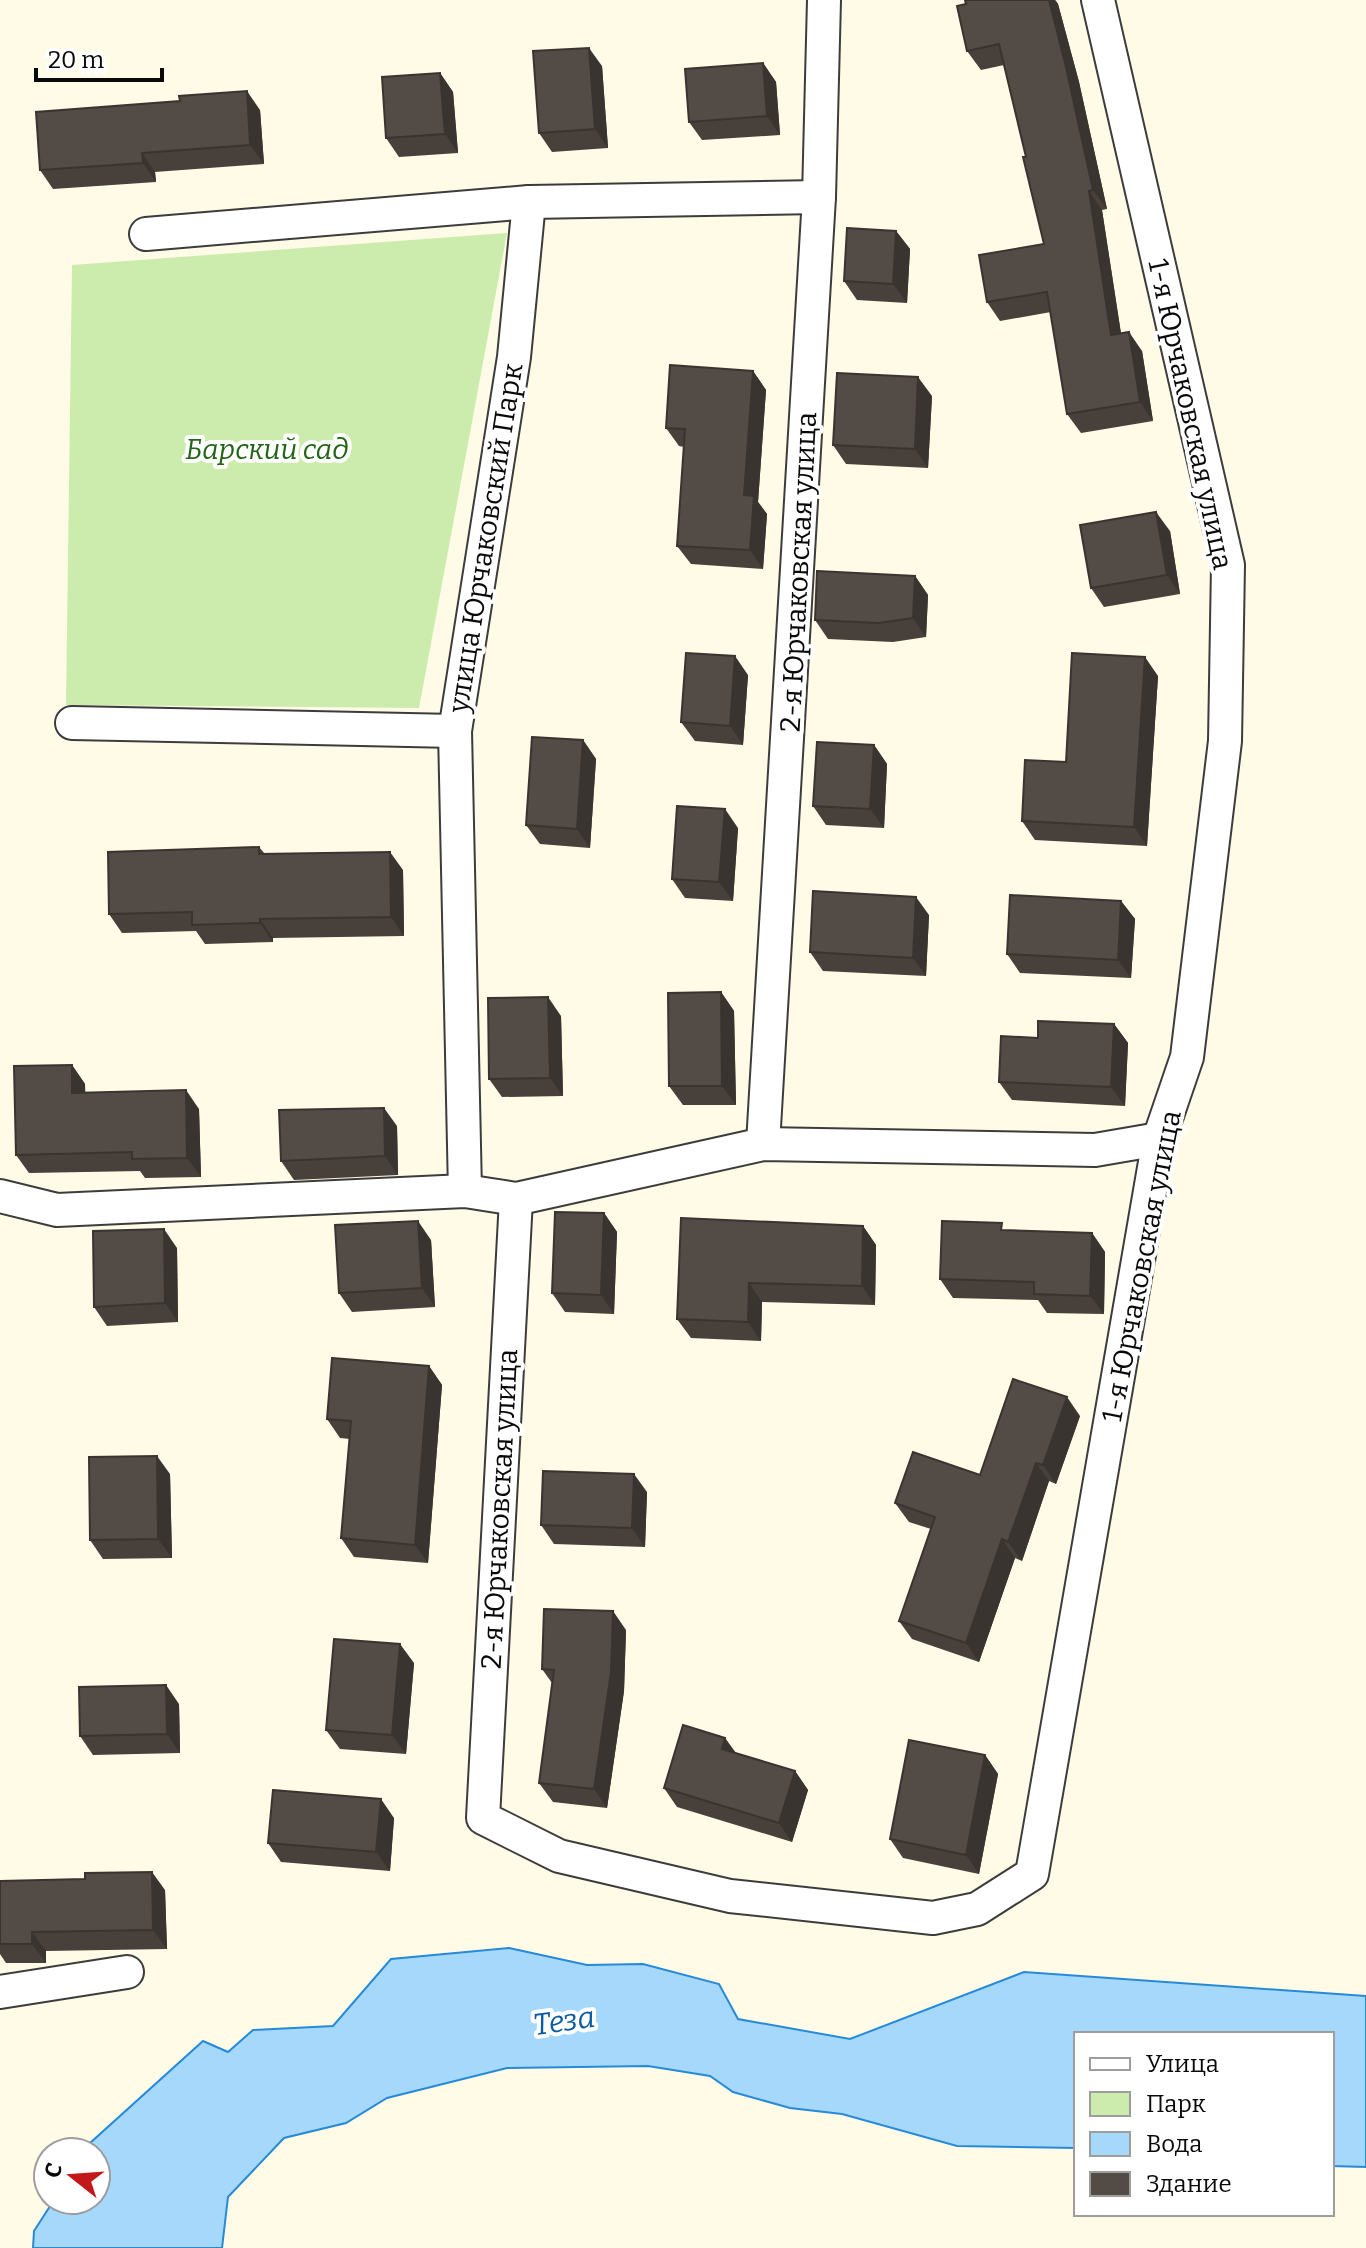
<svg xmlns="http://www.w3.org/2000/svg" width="1366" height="2248" font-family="Bitter,serif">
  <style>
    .green { fill: #cbecad }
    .water { fill: #a6d8fb; stroke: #278ad8; stroke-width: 2 }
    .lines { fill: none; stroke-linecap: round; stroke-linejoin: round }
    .minor-casing { stroke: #3c3c3c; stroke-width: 36 }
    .minor { stroke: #fff; stroke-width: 32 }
    .wall { fill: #47403b }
    .shaded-wall { fill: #3a3430 }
    .building { fill: #534b45; stroke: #3a3430; stroke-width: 2 }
    .labels { text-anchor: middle; stroke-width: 8; stroke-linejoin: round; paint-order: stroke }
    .street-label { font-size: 28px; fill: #090909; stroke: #fff }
    .park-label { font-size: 28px; font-style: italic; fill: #236516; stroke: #fff }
    .water-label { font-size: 30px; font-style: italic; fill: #0b5ba3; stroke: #fff }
  </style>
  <rect width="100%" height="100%" fill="#fffbe6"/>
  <!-- green -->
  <polygon class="green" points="507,233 419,708 66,705 72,265"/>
  <!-- water -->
  <polygon class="water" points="509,1948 587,1965 643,1964 719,1984 738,2019 850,2039 1024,1972 1366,1996 1366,2167 1332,2166 1332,2034 1076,2034 1076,2148 957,2146 842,2114 790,2108 733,2092 710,2076 648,2066 507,2068 387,2098 346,2123 284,2138 228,2197 222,2248 33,2248 34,2231 54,2200 96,2200 96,2152 84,2152 89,2144 203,2041 228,2052 253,2030 333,2026 391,1959"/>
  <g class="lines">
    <defs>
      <g id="minor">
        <polyline points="146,234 529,202 819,197"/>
        <polyline points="72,723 455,731 514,357 529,202"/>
        <polyline points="455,731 465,1191"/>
        <polyline points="763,1144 819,197 824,0"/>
        <polyline points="0,1196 57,1210 465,1191 516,1199 763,1144 1095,1150 1159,1139"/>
        <polyline points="516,1199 483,1818 559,1856 730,1896 933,1918 977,1909 1032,1874 1159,1139 1187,1057 1225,741 1228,565 1098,0"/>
        <polyline points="0,1992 127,1972"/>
      </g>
    </defs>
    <!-- minor casing -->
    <use href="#minor" class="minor-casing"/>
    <!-- minor -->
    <use href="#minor" class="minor"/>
  </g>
  <!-- wall -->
  <g class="wall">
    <polygon points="965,0 1055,0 1058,4 1079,82 1107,209 1102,210 1121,333 1142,351 1153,421 1081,433 1067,414 1051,312 1000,321 987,302 1044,244 1026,157 1004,65 981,70 967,51"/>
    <polygon points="763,63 776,82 780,135 702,140 689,122"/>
    <polygon points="602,66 608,148 552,152 539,133"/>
    <polygon points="440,73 453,92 458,153 399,157 386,138"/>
    <polygon points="260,110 264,164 155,172 156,182 53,189 40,170"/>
    <polygon points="896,231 910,249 907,303 857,300 844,281"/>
    <polygon points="753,371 766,390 758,502 767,514 763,569 691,564 677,546 684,447 679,446 666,428"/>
    <polygon points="932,396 928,468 846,464 833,445"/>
    <polygon points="1170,531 1180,594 1104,607 1091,588"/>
    <polygon points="915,576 928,595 926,637 893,642 828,639 815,620"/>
    <polygon points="748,675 743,745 695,741 681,722"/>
    <polygon points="1158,676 1147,846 1035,840 1022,821"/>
    <polygon points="583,740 596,759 590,848 540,844 526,825"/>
    <polygon points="874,745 887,764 884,828 826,825 813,806"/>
    <polygon points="738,828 733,901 685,898 672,879"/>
    <polygon points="259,847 265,854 403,870 404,936 273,938 273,942 205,944 196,931 122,933 109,914"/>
    <polygon points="1121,901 1135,919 1131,978 1020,973 1007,954"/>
    <polygon points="929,915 926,976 823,971 810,952"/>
    <polygon points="721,992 734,1011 736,1105 683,1105 669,1086"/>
    <polygon points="561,1016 563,1096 502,1097 489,1079"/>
    <polygon points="1114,1024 1128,1043 1125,1106 1012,1100 999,1082 1038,1038"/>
    <polygon points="72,1065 85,1084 85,1092 199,1109 201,1177 145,1178 140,1171 29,1173 16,1155"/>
    <polygon points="397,1126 398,1175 294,1180 281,1161"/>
    <polygon points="604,1213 617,1232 614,1314 565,1312 552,1293"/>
    <polygon points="863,1226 876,1245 875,1305 762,1302 761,1341 691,1338 677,1319"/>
    <polygon points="1006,1230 1092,1233 1105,1252 1104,1314 1047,1313 1038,1300 953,1298 940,1279"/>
    <polygon points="431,1240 435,1307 352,1312 339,1293"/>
    <polygon points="177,1248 178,1322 107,1326 94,1307"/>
    <polygon points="429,1366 442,1385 428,1563 354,1557 341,1538 350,1439 340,1438 327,1419"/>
    <polygon points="1080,1416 1056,1484 1049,1481 1022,1561 1015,1558 979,1662 912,1639 899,1621 931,1529 909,1522 895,1503 980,1475"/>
    <polygon points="170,1474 172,1558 103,1559 90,1540"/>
    <polygon points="647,1492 645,1547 554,1544 541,1525"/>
    <polygon points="626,1630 624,1691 607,1808 553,1802 539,1783 552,1683 542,1669"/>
    <polygon points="414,1663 406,1754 340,1749 326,1730"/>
    <polygon points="179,1704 180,1753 93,1755 80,1736"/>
    <polygon points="725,1738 736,1753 795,1771 808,1790 792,1842 677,1807 664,1788"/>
    <polygon points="985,1755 998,1774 979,1874 903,1858 890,1839"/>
    <polygon points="394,1818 390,1871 281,1862 268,1843"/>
    <polygon points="0,1881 165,1890 167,1949 46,1951 46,1963 6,1963 0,1954"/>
  </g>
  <!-- shaded-wall -->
  <g class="shaded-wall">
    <polygon points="1049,0 1055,0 1058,4 1079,82 1107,209 1093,190"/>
    <polygon points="589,48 602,66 608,148 595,129"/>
    <polygon points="763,63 776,82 780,135 767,116"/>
    <polygon points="440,73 453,92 458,153 445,134"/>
    <polygon points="247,91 260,110 264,164 250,145"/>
    <polygon points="142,153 155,172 156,182 143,163"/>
    <polygon points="1089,191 1102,210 1124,354 1111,335"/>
    <polygon points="896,231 910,249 907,303 893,284"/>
    <polygon points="1129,332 1142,351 1153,421 1140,402"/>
    <polygon points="753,371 766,390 758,502 767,514 763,569 750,550 744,495"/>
    <polygon points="918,377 932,396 928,468 915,449"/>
    <polygon points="1156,512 1170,531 1180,594 1167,575"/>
    <polygon points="915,576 928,595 926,637 913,618"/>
    <polygon points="735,656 748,675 743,745 730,726"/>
    <polygon points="1145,657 1158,676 1147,846 1134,827"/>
    <polygon points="583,740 596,759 590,848 577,829"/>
    <polygon points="874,745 887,764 884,828 870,809"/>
    <polygon points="725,809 738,828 733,901 719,882"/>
    <polygon points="390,852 403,870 404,936 391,917"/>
    <polygon points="916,897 929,915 926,976 913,958"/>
    <polygon points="1121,901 1135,919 1131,978 1118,960"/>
    <polygon points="260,919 273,938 273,942 260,923"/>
    <polygon points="721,992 734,1011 736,1105 722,1086"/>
    <polygon points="548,997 561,1016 563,1096 550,1078"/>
    <polygon points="1114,1024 1128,1043 1125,1106 1111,1087"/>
    <polygon points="72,1065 85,1084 86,1112 72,1093"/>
    <polygon points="186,1090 199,1109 201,1177 187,1158"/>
    <polygon points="384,1108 397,1126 398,1175 385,1156"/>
    <polygon points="604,1213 617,1232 614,1314 601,1295"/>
    <polygon points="418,1221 431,1240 435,1307 422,1288"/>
    <polygon points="863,1226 876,1245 875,1305 862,1286"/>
    <polygon points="164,1229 177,1248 178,1322 165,1303"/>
    <polygon points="1092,1233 1105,1252 1104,1314 1090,1296"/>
    <polygon points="749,1283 762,1302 761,1341 748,1322"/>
    <polygon points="429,1366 442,1385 428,1563 415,1545"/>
    <polygon points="1067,1397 1080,1416 1056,1484 1043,1465"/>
    <polygon points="157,1456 170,1474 172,1558 158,1539"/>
    <polygon points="1036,1463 1049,1481 1022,1561 1008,1542"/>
    <polygon points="634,1474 647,1492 645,1547 632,1528"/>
    <polygon points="1002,1539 1015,1558 979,1662 966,1643"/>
    <polygon points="613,1611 626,1630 624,1691 607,1808 594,1789"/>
    <polygon points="400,1644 414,1663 406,1754 392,1735"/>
    <polygon points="166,1685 179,1704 180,1753 167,1734"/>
    <polygon points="725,1738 738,1757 722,1749"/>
    <polygon points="985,1755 998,1774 979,1874 966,1855"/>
    <polygon points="795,1771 808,1790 792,1842 779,1823"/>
    <polygon points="381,1799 394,1818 390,1871 376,1852"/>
    <polygon points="152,1872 165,1890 167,1949 153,1930"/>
    <polygon points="32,1932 46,1951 46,1963 32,1944"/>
  </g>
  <!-- building -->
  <g class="building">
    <polygon points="965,0 1049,0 1065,63 1093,190 1089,191 1111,335 1129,332 1140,402 1067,414 1047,292 987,302 979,255 1044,244 1023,157 1026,157 999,44 967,51 957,6 966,4"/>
    <polygon points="589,48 595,129 539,133 533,51"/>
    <polygon points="763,63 767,116 689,122 685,69"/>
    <polygon points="440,73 445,134 386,138 382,77"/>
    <polygon points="247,91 250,145 142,153 143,163 40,170 36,112 180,101 179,96"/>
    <polygon points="847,228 896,231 893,284 844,281"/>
    <polygon points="670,365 753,371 744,495 754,496 750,550 677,546 685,429 666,428"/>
    <polygon points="837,373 918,377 915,449 833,445"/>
    <polygon points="1156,512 1167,575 1091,588 1080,525"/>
    <polygon points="817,571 915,576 913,618 879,623 815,620"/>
    <polygon points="686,653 735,656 730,726 681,722"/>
    <polygon points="1072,653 1145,657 1134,827 1022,821 1025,760 1066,762"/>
    <polygon points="532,737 583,740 577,829 526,825"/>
    <polygon points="817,742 874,745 870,809 813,806"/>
    <polygon points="677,806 725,809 719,882 672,879"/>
    <polygon points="259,847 259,854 390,852 391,917 260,919 260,923 192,925 192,912 109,914 108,852"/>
    <polygon points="813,891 916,897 913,958 810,952"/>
    <polygon points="1010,895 1121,901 1118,960 1007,954"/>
    <polygon points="721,992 722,1086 669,1086 668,993"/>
    <polygon points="548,997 550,1078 489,1079 488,998"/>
    <polygon points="1038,1021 1114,1024 1111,1087 999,1082 1001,1036 1038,1038"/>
    <polygon points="72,1065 72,1093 186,1090 187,1158 132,1159 132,1152 16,1155 14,1066"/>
    <polygon points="384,1108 385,1156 281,1161 279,1110"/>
    <polygon points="555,1212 604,1213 601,1295 552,1293"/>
    <polygon points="681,1218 863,1226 862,1286 749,1283 748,1322 677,1319"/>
    <polygon points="418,1221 422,1288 339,1293 335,1225"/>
    <polygon points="942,1221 1002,1223 1001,1230 1092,1233 1090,1296 1034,1294 1034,1282 940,1279"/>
    <polygon points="164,1229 165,1303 94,1307 93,1231"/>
    <polygon points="332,1358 429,1366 415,1545 341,1538 351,1421 327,1419"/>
    <polygon points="1013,1379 1067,1397 1043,1465 1036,1463 1008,1542 1002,1539 966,1643 899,1621 935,1517 895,1503 913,1452 980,1475"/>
    <polygon points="157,1456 158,1539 90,1540 89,1457"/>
    <polygon points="543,1471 634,1474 632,1528 541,1525"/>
    <polygon points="544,1609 613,1611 611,1672 594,1789 539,1783 554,1670 542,1669"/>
    <polygon points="334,1639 400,1644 392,1735 326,1730"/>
    <polygon points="166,1685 167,1734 80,1736 79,1687"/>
    <polygon points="683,1725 725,1738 722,1749 795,1771 779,1823 664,1788"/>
    <polygon points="909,1740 985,1755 966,1855 890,1839"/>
    <polygon points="273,1790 381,1799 376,1852 268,1843"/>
    <polygon points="152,1872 153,1930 32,1932 32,1944 0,1944 0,1881 85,1879 85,1873"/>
  </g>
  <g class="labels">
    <!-- street labels -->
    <g class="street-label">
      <text transform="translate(1191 414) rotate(78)" y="10">1-я Юрчаковская улица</text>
      <text transform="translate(485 538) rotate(-81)" y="10">улица Юрчаковский Парк</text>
      <text transform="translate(798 572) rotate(-87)" y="10">2-я Юрчаковская улица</text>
      <text transform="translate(1141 1266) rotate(-79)" y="10">1-я Юрчаковская улица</text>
      <text transform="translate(499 1509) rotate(-87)" y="10">2-я Юрчаковская улица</text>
    </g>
    <!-- park labels -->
    <g class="park-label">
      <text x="267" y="459">Барский сад</text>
    </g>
    <!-- water labels -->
    <g class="water-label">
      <text transform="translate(564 2021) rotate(-8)" y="10">Теза</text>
    </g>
  </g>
  <!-- legend -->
  <rect x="1074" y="2032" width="260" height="184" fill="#ffffff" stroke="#9d9d9d" stroke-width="2"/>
  <rect x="1090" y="2058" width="40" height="12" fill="#ffffff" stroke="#9d9d9d" stroke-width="2"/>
  <text x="1146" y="2072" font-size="24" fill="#090909">Улица</text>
  <rect x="1090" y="2092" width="40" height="24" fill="#cbecad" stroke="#9d9d9d" stroke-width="2"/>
  <text x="1146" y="2112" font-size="24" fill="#090909">Парк</text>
  <rect x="1090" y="2132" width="40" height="24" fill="#a6d8fb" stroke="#9d9d9d" stroke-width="2"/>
  <text x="1146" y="2152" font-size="24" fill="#090909">Вода</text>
  <rect x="1090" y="2172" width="40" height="24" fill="#534b45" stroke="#9d9d9d" stroke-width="2"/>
  <text x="1146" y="2192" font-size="24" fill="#090909">Здание</text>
  <!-- north arrow -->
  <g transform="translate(72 2176) rotate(287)"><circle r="38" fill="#ffffff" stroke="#9d9d9d" stroke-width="2"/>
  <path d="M0-6L14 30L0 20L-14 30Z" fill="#c31819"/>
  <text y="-12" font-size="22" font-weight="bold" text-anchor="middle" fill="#090909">С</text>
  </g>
  <!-- scale -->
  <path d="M36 68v12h126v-12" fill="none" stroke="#090909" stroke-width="4"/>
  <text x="48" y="68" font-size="24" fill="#090909" stroke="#ffffff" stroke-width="6" paint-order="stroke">20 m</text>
</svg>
